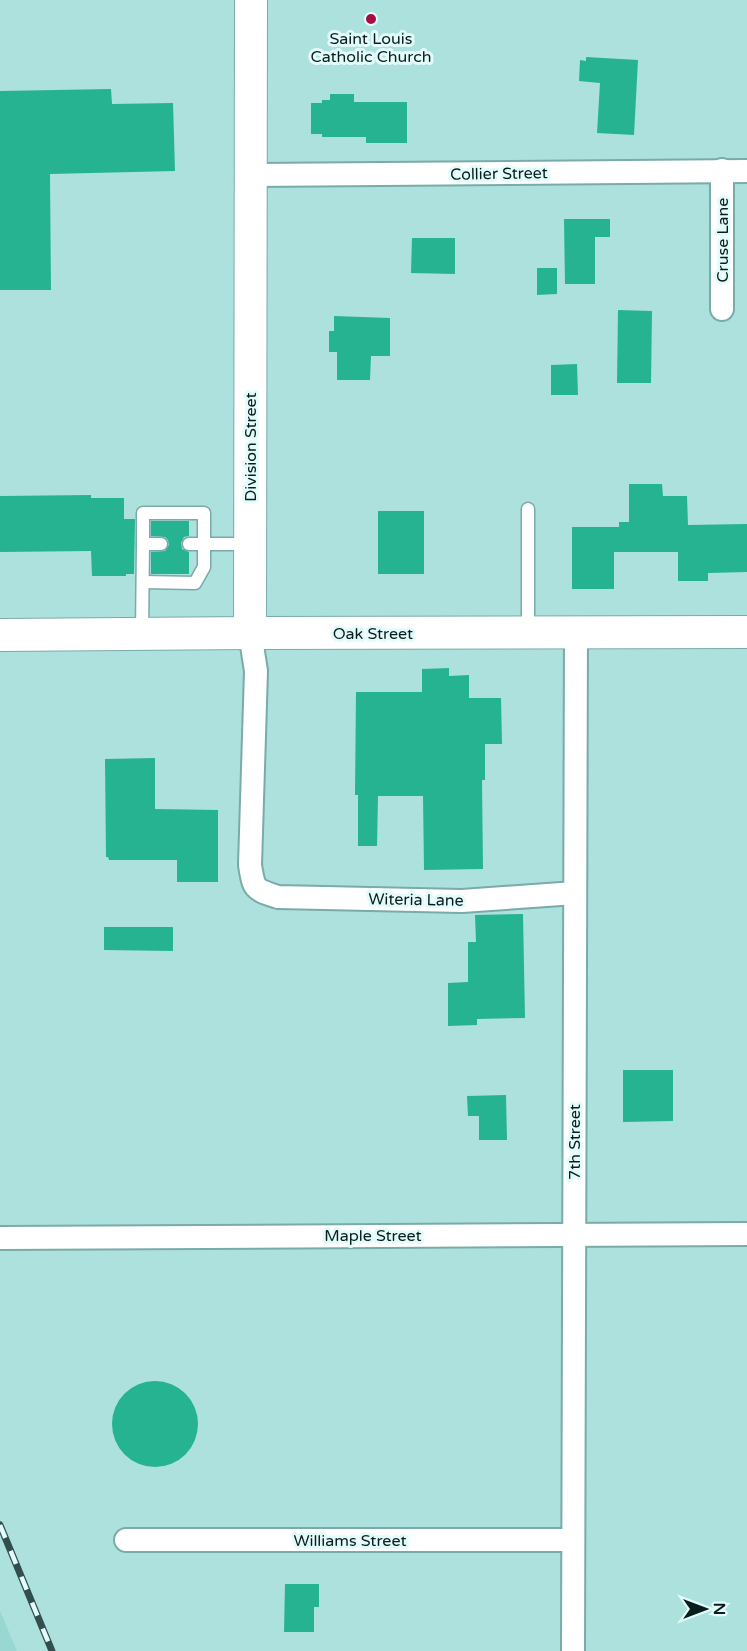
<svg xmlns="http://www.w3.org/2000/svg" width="747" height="1651" font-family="'Varela Round',sans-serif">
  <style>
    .built { fill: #99d7d3 }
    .building { fill: #26b391 }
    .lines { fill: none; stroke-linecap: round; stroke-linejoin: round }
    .lane-casing { stroke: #79aba8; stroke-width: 15 }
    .street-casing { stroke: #79aba8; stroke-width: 26 }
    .secondary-casing { stroke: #79aba8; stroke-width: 34 }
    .lane { stroke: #fff; stroke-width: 12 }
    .street { stroke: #fff; stroke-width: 22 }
    .secondary { stroke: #fff; stroke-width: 32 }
    .rail-casing { stroke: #324f4e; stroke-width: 7 }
    .rail { stroke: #e3fcfb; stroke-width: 4.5; stroke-dasharray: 14; stroke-linecap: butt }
    .poi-dot { fill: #a50c40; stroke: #e3fcfb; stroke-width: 2 }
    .labels { text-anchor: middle; stroke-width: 6; stroke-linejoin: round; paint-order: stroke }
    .poi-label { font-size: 16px; fill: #081d1c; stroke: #e3fcfb }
    .street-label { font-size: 16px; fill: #081d1c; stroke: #e3fcfb }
  </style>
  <rect width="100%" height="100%" fill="#ade1de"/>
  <!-- built -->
  <polygon class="built" points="0,1611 17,1651 0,1651"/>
  <!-- building -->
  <g class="building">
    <polygon points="586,57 638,60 634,135 597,133 600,83 579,81 580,60 586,61"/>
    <polygon points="111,89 112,104 173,103 175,171 50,174 51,290 0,290 0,91"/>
    <polygon points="330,94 354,94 354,102 407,102 407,143 366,143 366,137 322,137 322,134 311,134 311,103 322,103 322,100 330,100"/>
    <polygon points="564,219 610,219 610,237 595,237 595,284 565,284"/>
    <polygon points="412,238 455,238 455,274 411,273"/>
    <polygon points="537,268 557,268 557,294 537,295"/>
    <polygon points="618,310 652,311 651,383 617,383"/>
    <polygon points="334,316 390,318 390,356 371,356 370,380 337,380 337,352 329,352 329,331 334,331"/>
    <polygon points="577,364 578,395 551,395 551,365"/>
    <polygon points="629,484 662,484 663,496 687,496 688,525 747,524 747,572 708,573 708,581 678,581 678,552 614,552 614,589 572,589 572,527 619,527 619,522 629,522"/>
    <polygon points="91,495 91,498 124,498 124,519 135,519 134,574 126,574 126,576 92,576 91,551 0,552 0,496"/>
    <rect x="378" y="511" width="46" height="63"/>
    <polygon points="151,521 189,521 189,536 184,537 181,543 182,549 189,552 189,574 151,574 151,552 165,551 169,545 168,540 165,537 151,536"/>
    <polygon points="449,668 449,676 469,675 469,698 501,698 502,744 485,744 485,780 482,780 483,869 424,870 423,796 378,796 377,846 358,846 358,795 355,795 356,692 422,692 422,669"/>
    <polygon points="155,758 155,809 218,810 218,882 177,882 177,860 109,860 108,857 106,857 105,759"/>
    <polygon points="523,914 525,1018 477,1019 477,1025 448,1026 448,983 468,982 468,942 476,942 475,915"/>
    <polygon points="104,927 173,927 173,951 104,950"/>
    <polygon points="623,1070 673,1070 673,1121 623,1122"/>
    <polygon points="506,1095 507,1140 479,1140 479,1116 468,1116 467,1096"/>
    <circle cx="155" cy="1424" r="43"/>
    <polygon points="285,1584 319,1584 319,1607 314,1607 314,1632 284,1632"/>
  </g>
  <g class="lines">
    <defs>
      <g id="lane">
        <polyline points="528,509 528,631"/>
        <polyline points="143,544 143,513 204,513 204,567 195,583 143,582"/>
        <polyline points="189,544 249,544"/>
        <polyline points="142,632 143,544 161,544"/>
      </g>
      <g id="street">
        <polyline points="722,170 722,309"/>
        <polyline points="251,175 747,171"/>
        <path d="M250,633L256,671L250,865C254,890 254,889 278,897L462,901L575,893"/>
        <polyline points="0,1238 747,1234"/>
        <polyline points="126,1540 573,1540"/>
        <polyline points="573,1651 576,633"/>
      </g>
      <g id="secondary">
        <polyline points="250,633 251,0"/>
        <polyline points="0,635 250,633 747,632"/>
      </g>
    </defs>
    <!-- lane casing -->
    <use href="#lane" class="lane-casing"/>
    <!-- street casing -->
    <use href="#street" class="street-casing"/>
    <!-- secondary casing -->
    <use href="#secondary" class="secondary-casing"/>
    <!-- lane -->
    <use href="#lane" class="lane"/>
    <!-- street -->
    <use href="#street" class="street"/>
    <!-- secondary -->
    <use href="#secondary" class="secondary"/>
    <defs>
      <polyline id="rail" points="0,1525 52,1651"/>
    </defs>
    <!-- rail casing -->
    <use href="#rail" class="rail-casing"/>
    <!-- rail -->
    <use href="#rail" class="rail"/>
  </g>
  <!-- markers -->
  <circle class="poi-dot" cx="371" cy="19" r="6"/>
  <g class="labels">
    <!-- poi labels -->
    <g class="poi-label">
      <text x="371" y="44">Saint Louis<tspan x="371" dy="18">Catholic Church</tspan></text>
    </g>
    <!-- street labels -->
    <g class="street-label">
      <text transform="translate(499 173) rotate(-1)" y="6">Collier Street</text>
      <text transform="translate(722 240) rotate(-90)" y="6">Cruse Lane</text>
      <text transform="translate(250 447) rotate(-90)" y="6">Division Street</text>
      <text x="373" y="639">Oak Street</text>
      <text transform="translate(416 899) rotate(1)" y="6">Witeria Lane</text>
      <text transform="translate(574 1142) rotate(-90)" y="6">7th Street</text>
      <text x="373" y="1241">Maple Street</text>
      <text x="350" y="1546">Williams Street</text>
    </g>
  </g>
  <!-- north arrow -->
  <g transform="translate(705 1609) rotate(90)" stroke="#e3fcfb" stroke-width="4.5" paint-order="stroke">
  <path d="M0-4.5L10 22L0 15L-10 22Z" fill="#081d1c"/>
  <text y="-9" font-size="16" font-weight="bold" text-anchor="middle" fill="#081d1c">N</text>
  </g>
</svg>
